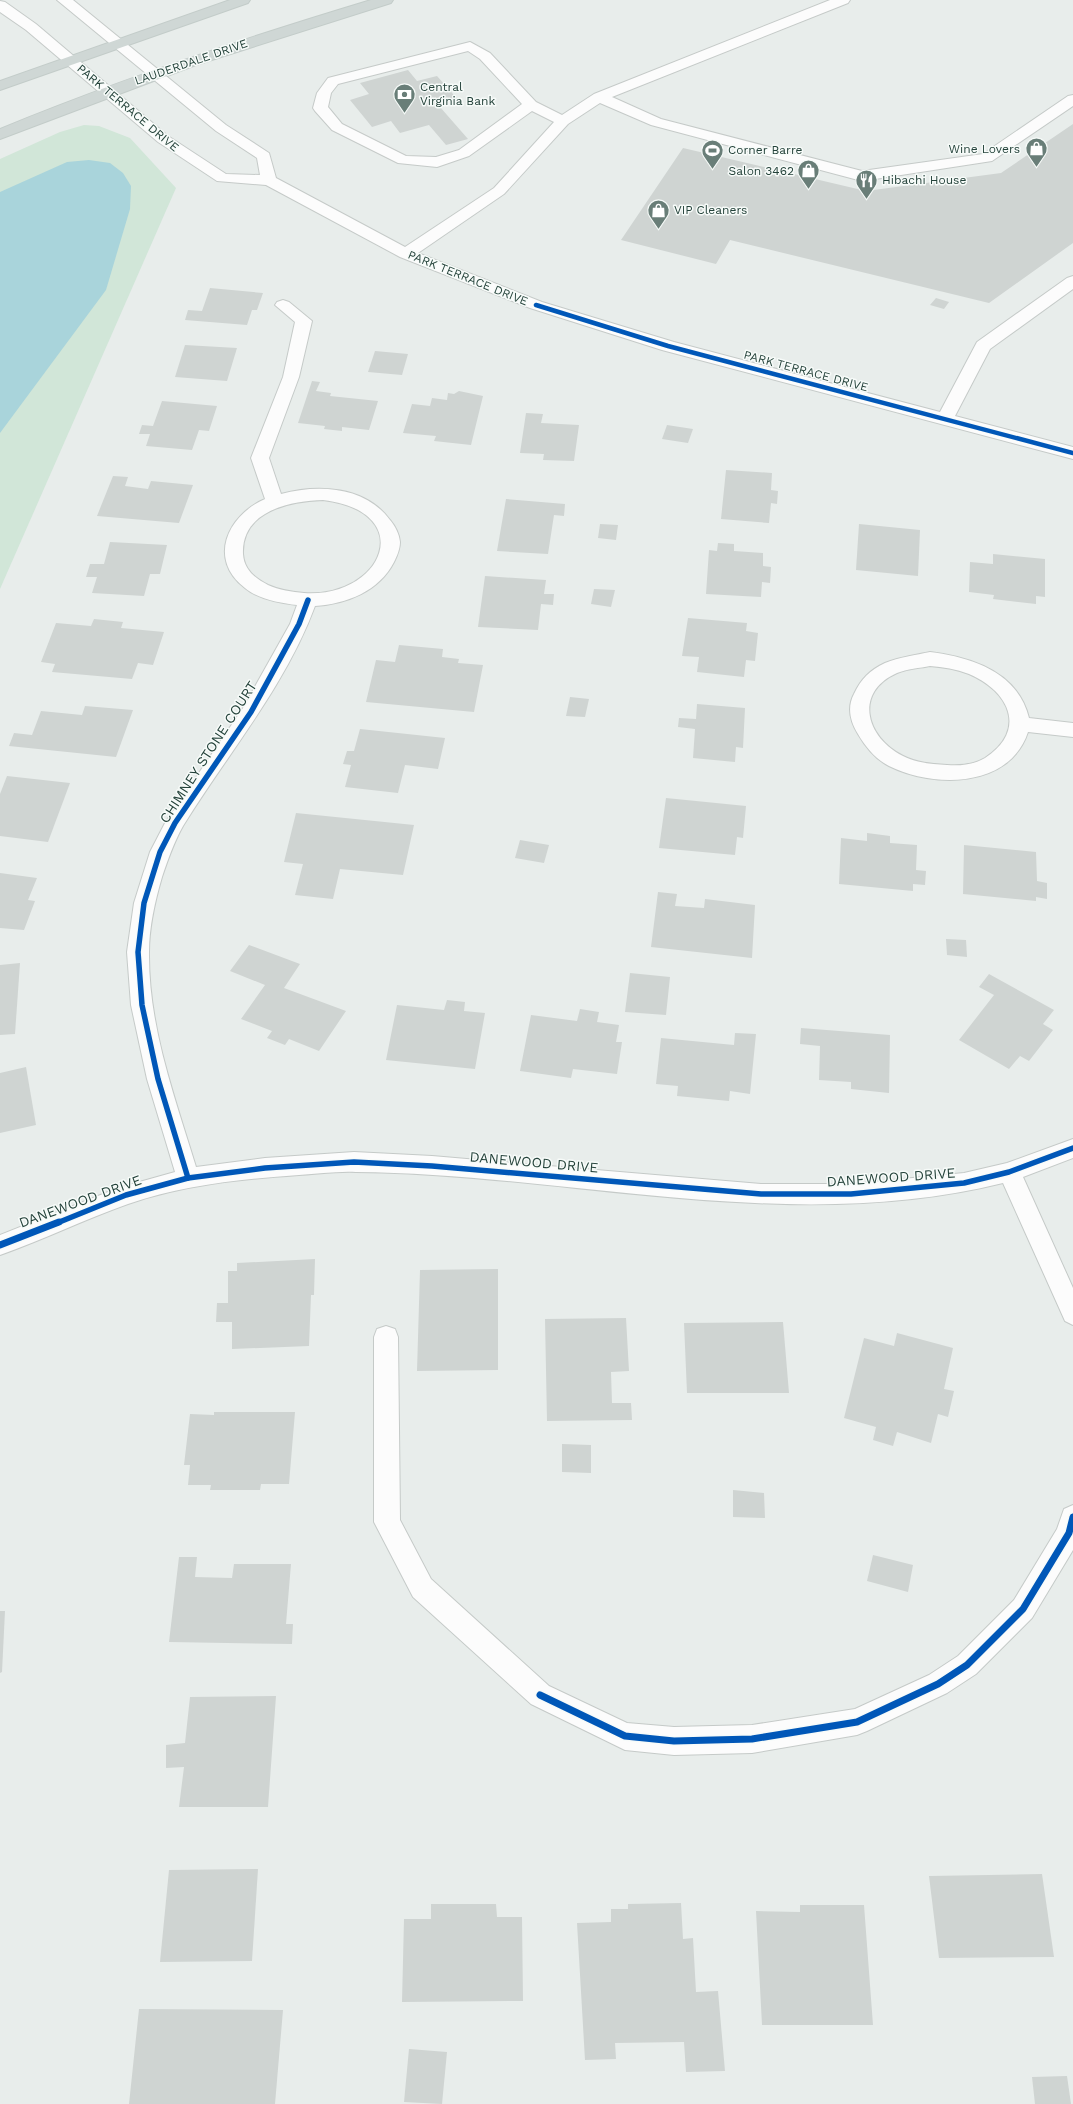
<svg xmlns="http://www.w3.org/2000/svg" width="1073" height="2104" font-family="'Work Sans',sans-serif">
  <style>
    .green { fill: #d1e6d8 }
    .water { fill: #a9d4db }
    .building { fill: #cfd4d2 }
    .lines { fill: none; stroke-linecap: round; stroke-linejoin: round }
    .minor-casing { stroke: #c5cac8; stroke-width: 2 }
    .major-casing { stroke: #c3ccc9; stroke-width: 2 }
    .minor { fill: #fcfcfc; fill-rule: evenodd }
    .major { fill: #cfd7d5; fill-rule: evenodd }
    .cycleway-far2-casing { stroke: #f7fbf9; stroke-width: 6 }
    .cycleway-far1-casing { stroke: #f7fbf9; stroke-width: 8 }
    .cycleway-casing { stroke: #f7fbf9; stroke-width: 10 }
    .cycleway-far2 { stroke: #0057b8; stroke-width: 4.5 }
    .cycleway-far1 { stroke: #0057b8; stroke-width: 5.5 }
    .cycleway { stroke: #0057b8; stroke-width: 7 }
    .labels { text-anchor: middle; stroke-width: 3; stroke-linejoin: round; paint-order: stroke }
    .far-street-label { font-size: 12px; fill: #24423a; stroke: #f7fbf9 }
    .far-poi-label { font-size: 12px; fill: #24423a; stroke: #f7fbf9; text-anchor: start }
    .street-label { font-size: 14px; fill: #24423a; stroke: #f7fbf9 }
  </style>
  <rect width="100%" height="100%" fill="#e8edeb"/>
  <!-- green -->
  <polygon class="green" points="84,125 99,126 130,138 176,188 0,589 0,159 60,132"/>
  <!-- water -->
  <polygon class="water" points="89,160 110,163 123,173 131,186 130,209 106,290 0,433 0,192 67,162"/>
  <!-- building -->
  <g class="building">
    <polygon points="408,70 417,81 437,76 460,102 440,107 468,139 446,145 429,125 400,133 391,121 372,127 350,100 369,94 360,83"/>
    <polygon points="1073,124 1073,243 989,303 730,240 716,264 621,240 683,148 866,191 1001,173"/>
    <polygon points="210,288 263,293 257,310 252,310 247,325 185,320 188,310 202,311"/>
    <polygon points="936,298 949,302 944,309 930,305"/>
    <polygon points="185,345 237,348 227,381 175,377"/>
    <polygon points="375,351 408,354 402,375 368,372"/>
    <polygon points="312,381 320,382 316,391 331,393 330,396 378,401 369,430 342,427 342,431 324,429 325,426 298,423"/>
    <polygon points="459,391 483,396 471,445 434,441 436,436 403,433 412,404 430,406 432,398 447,400 448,393 454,394"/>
    <polygon points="162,401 217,406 209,431 199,430 192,450 146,446 150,434 139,434 142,425 153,426"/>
    <polygon points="526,413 543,414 541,423 579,425 574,461 543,460 544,454 520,453"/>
    <polygon points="667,425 693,429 688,443 662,439"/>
    <polygon points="726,470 772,473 771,490 778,491 777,504 771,503 769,523 721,519"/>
    <polygon points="113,476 128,477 125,486 148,489 151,481 193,485 179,523 97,516"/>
    <polygon points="506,499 565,504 564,516 554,515 548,554 497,551"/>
    <polygon points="600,524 618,525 616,540 598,538"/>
    <polygon points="859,524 920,530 918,576 856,570"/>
    <polygon points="110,542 167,545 160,574 150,574 144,596 92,593 97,577 86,577 90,564 104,564"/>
    <polygon points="718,543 734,544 734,551 763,553 763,566 771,567 770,583 762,582 761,597 706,594 709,550 717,551"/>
    <polygon points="993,554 1045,559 1045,597 1036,596 1036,604 993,599 994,595 969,592 970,562 993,564"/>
    <polygon points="485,576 546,580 544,594 554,594 553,605 541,604 538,630 478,627"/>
    <polygon points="594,589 615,590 611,607 591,604"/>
    <polygon points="688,618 747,623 746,631 758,633 755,661 746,660 744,677 697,672 699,657 682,656"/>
    <polygon points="94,619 123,622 121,628 164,632 153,665 138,663 132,679 52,672 55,664 41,662 56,623 91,626"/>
    <polygon points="399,645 443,649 442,657 459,659 458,663 483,665 474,712 366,702 376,660 395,662"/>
    <polygon points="570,697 589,699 585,717 566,716"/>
    <polygon points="697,704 745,708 743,748 736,747 735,762 693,758 695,729 678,727 679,718 696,719"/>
    <polygon points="85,706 133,710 116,757 9,746 14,733 32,735 41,711 82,715"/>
    <polygon points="360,729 445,738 438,769 405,765 398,793 345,787 351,765 343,764 347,751 354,751"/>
    <polygon points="7,776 70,783 48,842 0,836 0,794"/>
    <polygon points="666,798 746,806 743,838 737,837 735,855 659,848"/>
    <polygon points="296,813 414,825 403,875 340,869 333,899 295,895 303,864 284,862"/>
    <polygon points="867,833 890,836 890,843 917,845 916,870 926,871 925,885 913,884 913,891 839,884 841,838 867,841"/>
    <polygon points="520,840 549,845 544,863 515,858"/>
    <polygon points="964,845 1036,852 1037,881 1047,883 1047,899 1036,897 1036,901 963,894"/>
    <polygon points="0,873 37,878 28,900 35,901 24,930 0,928"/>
    <polygon points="658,892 677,894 675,906 704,908 705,899 755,905 752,958 651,947"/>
    <polygon points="946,939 966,940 967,957 947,955"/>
    <polygon points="249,945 300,964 284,988 346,1011 319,1051 289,1039 285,1045 267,1038 272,1031 241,1019 265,985 230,971"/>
    <polygon points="20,963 15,1034 0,1035 0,965"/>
    <polygon points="630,973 670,977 666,1015 625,1012"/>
    <polygon points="989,974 1054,1010 1043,1024 1053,1030 1029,1061 1020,1056 1009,1069 959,1040 994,995 979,987"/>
    <polygon points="447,1000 465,1002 464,1011 485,1013 475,1069 386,1060 397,1005 444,1010"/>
    <polygon points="580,1009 599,1012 597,1022 619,1025 616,1042 622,1042 617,1074 573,1069 571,1078 520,1071 531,1015 577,1021"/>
    <polygon points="801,1028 890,1035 889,1093 851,1089 851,1082 819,1080 820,1046 800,1044"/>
    <polygon points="735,1033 756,1034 750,1094 730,1091 729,1101 677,1096 678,1086 656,1084 661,1038 734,1045"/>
    <polygon points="26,1067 36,1125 0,1133 0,1073"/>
    <polygon points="315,1259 314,1295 311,1295 309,1346 232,1349 232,1322 216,1322 217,1303 228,1303 228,1271 237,1271 237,1263"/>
    <polygon points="498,1269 498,1370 417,1371 420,1270"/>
    <polygon points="626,1318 629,1371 611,1372 612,1403 631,1403 632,1420 547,1421 545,1319"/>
    <polygon points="783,1322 789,1393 687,1393 684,1323"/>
    <polygon points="897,1333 953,1348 944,1389 954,1391 948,1417 938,1414 931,1443 897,1432 893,1446 873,1440 876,1427 844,1418 864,1338 894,1346"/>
    <polygon points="214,1412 295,1412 289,1484 261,1484 260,1490 210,1490 211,1485 188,1485 190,1465 184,1465 190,1414 214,1415"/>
    <polygon points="562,1444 591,1445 591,1473 562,1472"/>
    <polygon points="733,1490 764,1493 765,1518 733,1517"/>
    <polygon points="873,1555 913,1565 908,1592 867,1581"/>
    <polygon points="179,1557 197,1557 195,1577 232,1578 234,1564 291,1564 286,1624 293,1624 292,1644 169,1642"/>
    <polygon points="0,1611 5,1611 2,1672 0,1673"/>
    <polygon points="276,1696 268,1807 179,1807 184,1767 166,1768 166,1745 185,1743 190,1697"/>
    <polygon points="258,1869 252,1961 160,1962 169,1870"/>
    <polygon points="1042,1874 1054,1957 939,1958 929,1876"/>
    <polygon points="681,1903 683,1939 693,1938 696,1992 718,1991 725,2071 686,2072 684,2042 615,2043 616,2059 585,2060 577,1923 611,1922 611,1909 628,1909 628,1904"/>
    <polygon points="431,1904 496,1904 497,1917 522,1917 523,2001 402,2002 404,1919 431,1919"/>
    <polygon points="800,1905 864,1905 873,2025 762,2025 756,1911 800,1912"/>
    <polygon points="139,2009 283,2010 275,2104 129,2104"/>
    <polygon points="409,2049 447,2052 442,2104 404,2102"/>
    <polygon points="1067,2076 1071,2104 1035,2104 1032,2077"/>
  </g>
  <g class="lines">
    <defs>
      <g id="minor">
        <path d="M57,0H73L226,125L269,153L276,178L405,247L494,188L554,122L532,111L469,156L437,167L398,163L332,130L315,111L313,108L317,93L328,78L470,42L490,53L536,102L562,115L594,94L830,0H850L848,3L612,97L661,119L862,171L983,154L1068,96L1073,95V106L992,161L862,181L651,125L600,103L568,124L504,194L418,253L542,302L674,342L940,412L977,342L1067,278L1073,276V289L990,349L955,416L1073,447V459L662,350L530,308L400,257L266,185L217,181L158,142L26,30L0,12V1L5,2L36,24L168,136L226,174L260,175L257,158L216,131ZM468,51L480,59L522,104L459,150L436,157L406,156L342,124L328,107L331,93L338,84Z"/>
        <path d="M283,300L289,302L312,321L299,377L269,458L281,494C318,484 365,486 390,520C395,526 399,533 400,542C400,549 397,556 394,562C379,591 347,604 315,606C285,687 228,753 183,826C174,842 168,859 162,877C155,901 149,927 149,952C148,1026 175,1098 196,1167L265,1158L354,1152L432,1156L761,1184H851L964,1173L1007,1163L1073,1139V1158L1023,1177L1073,1288V1325L1065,1321L1003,1183C790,1236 571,1174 356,1172C337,1171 318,1174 299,1175C242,1179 183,1185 128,1204C85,1219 43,1240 0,1255V1235L118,1188L175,1172L147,1079L131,1005L127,952L134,903L150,852L165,823L243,708L290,624L297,605C280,603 258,599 245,588C207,559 228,515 265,499L251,458L283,377L295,322L275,305L277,302ZM323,500C419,512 383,598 304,593C292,592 279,590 268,585C255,578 244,570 243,554C241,511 290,501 323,500Z"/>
        <path d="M930,652C971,657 1018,672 1029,718L1073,723V737L1028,732C1009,789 933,788 889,766C875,759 865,746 858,734C850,721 847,707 854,694C861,679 870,670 885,663C899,657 916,655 930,652ZM930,666C943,667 956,669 969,674C1009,691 1028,730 985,758C973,765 960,766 947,765C931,764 917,763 903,756C865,737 854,692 897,673C907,669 920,668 930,666Z"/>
        <polygon points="386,1326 395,1329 398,1337 400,1520 431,1579 549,1686 627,1723 674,1727 752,1725 855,1709 929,1675 958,1656 1014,1600 1057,1529 1064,1509 1073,1505 1073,1550 1032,1618 976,1674 947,1693 867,1731 857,1735 752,1753 674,1755 625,1750 531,1704 413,1597 374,1522 374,1337 377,1329"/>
      </g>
      <g id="major">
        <polygon points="230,0 250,0 248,3 0,90 0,81"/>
        <path d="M371,0H393L391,3L196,65L0,139V129C121,79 245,38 371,0Z"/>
      </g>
    </defs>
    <!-- minor casing -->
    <use href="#minor" class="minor-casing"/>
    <!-- major casing -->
    <use href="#major" class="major-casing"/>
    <!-- minor -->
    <use href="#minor" class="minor"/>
    <!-- major -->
    <use href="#major" class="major"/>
    <defs>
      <polyline id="cycleway-far2" points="536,305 668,346 1073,453"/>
      <g id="cycleway-far1">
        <polyline points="188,1178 158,1079 142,1005 138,952 144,903 160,852 175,823 251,712 299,624 308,600"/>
        <polyline points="57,1223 126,1195 188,1178 265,1168 354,1162 432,1166 761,1194 851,1194 964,1183 1009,1172 1073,1148"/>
      </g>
      <g id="cycleway">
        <polyline points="0,1245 59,1222"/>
        <polyline points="540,1695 625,1736 674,1741 752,1739 857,1722 938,1684 967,1665 1023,1609 1069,1533 1073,1517"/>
      </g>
    </defs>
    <!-- cycleway-far2 casing -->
    <use href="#cycleway-far2" class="cycleway-far2-casing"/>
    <!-- cycleway-far1 casing -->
    <use href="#cycleway-far1" class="cycleway-far1-casing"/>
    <!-- cycleway casing -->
    <use href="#cycleway" class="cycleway-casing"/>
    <!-- cycleway-far2 -->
    <use href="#cycleway-far2" class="cycleway-far2"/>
    <!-- cycleway-far1 -->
    <use href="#cycleway-far1" class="cycleway-far1"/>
    <!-- cycleway -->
    <use href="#cycleway" class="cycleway"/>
  </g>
  <!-- icons -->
  <defs>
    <symbol id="bank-pin" viewBox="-11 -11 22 30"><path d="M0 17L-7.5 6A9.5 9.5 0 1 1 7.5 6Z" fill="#697e78" stroke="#f7fbf9"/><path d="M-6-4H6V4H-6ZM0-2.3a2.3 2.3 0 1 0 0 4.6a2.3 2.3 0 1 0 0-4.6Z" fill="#fff"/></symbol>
    <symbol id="shop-pin" viewBox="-11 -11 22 30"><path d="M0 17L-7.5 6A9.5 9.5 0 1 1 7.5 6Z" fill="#697e78" stroke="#f7fbf9"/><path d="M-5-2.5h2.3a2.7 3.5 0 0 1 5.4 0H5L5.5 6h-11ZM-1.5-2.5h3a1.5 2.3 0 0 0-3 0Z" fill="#fff"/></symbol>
    <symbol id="stadium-pin" viewBox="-11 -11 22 30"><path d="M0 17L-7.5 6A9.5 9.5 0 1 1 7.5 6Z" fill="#697e78" stroke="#f7fbf9"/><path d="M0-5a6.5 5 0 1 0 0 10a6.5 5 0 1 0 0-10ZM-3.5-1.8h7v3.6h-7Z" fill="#fff"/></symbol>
    <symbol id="restaurant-pin" viewBox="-11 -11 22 30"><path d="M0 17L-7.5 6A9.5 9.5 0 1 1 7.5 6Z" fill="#697e78" stroke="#f7fbf9"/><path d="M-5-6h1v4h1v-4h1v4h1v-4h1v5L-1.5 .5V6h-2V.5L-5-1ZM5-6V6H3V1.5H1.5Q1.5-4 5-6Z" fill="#fff"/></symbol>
  </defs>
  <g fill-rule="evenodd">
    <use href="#bank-pin" x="392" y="82" width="25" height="34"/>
    <use href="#shop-pin" x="1024" y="136" width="25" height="34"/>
    <use href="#stadium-pin" x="700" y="138" width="25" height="34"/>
    <use href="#shop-pin" x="796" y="158" width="25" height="34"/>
    <use href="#restaurant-pin" x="854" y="168" width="25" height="34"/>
    <use href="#shop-pin" x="646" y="198" width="25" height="34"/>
  </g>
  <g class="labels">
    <!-- far-street labels -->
    <g class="far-street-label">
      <text transform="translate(191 62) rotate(-19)" y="4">LAUDERDALE DRIVE</text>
      <text transform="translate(128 108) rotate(40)" y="4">PARK TERRACE DRIVE</text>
      <text transform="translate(468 278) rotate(22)" y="4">PARK TERRACE DRIVE</text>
      <text transform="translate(806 371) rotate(15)" y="4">PARK TERRACE DRIVE</text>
    </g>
    <!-- far-poi labels -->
    <g class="far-poi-label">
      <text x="420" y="91">Central<tspan x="420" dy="14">Virginia Bank</tspan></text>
      <text x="1020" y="153" text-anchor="end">Wine Lovers</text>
      <text x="728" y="154">Corner Barre</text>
      <text x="794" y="175" text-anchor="end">Salon 3462</text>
      <text x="882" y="184">Hibachi House</text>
      <text x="674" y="214">VIP Cleaners</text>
    </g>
    <!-- street labels -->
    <g class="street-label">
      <text transform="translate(208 752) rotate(-57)" y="5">CHIMNEY STONE COURT</text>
      <text transform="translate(534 1162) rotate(5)" y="5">DANEWOOD DRIVE</text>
      <text transform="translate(891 1177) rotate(-4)" y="5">DANEWOOD DRIVE</text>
      <text transform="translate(80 1201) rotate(-20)" y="5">DANEWOOD DRIVE</text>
    </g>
  </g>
</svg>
